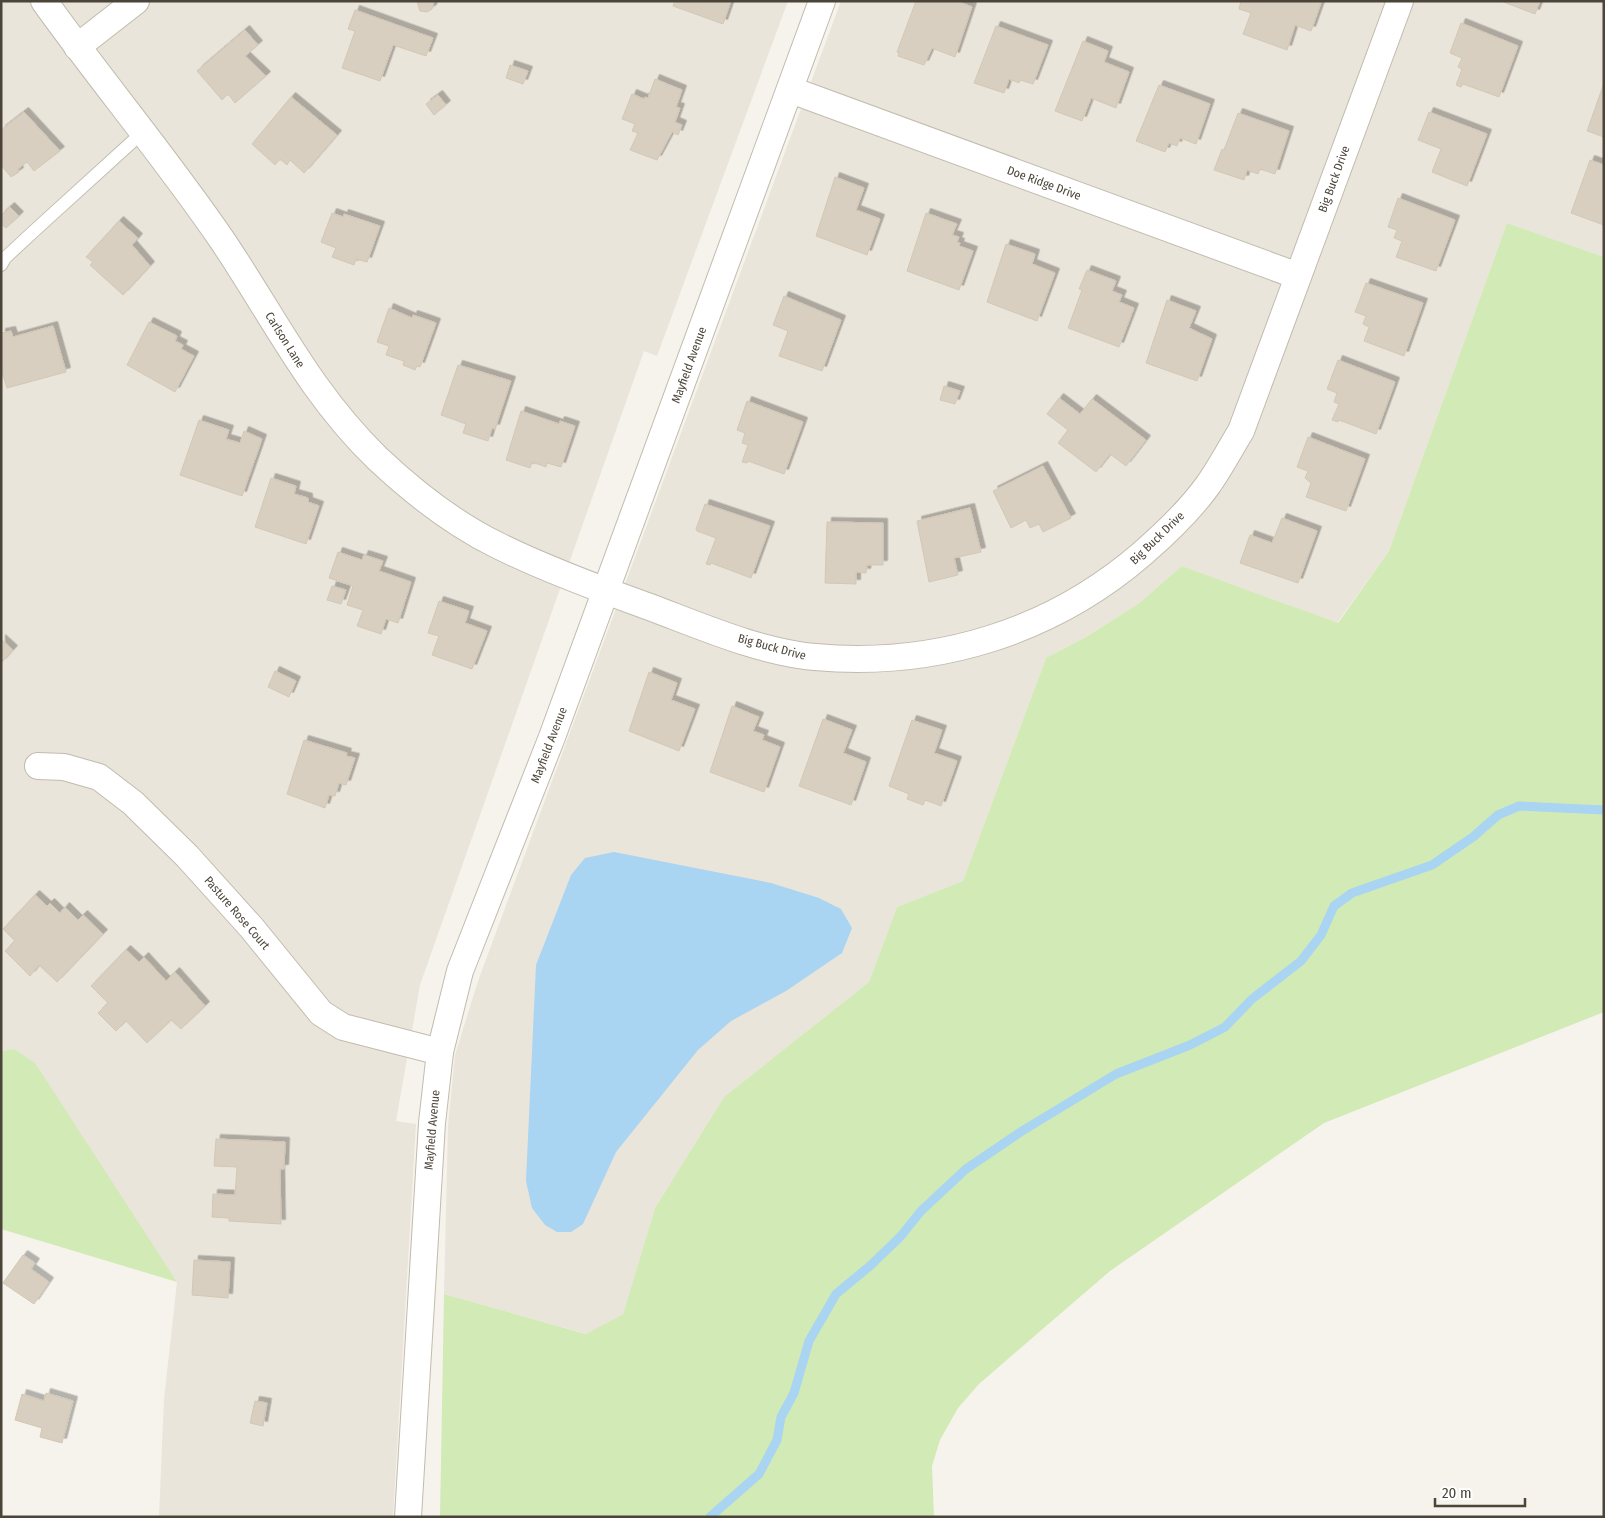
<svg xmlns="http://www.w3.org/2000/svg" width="1605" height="1518" font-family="'Fira Sans Condensed',sans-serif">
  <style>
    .residential { fill: #eae5da }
    .green { fill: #d2eab5 }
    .water { fill: #a9d4f2 }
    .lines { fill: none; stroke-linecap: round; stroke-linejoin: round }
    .stream { stroke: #a9d4f2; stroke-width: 9 }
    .building { fill: #d8cfc1; stroke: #d3c7b4; filter: url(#shadow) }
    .lane-casing { stroke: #c2bbae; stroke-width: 14 }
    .street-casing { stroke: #c2bbae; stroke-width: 28 }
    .lane { stroke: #fff; stroke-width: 12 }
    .street { stroke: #fff; stroke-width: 26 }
    .labels { text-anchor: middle; stroke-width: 4; stroke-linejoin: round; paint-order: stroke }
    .street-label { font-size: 12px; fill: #4b4439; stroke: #fff }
  </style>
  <defs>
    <filter id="shadow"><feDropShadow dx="4.5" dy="-4.5" stdDeviation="0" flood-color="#0004"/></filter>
  </defs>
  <rect width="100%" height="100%" fill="#f6f3ec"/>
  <!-- residential -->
  <g class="residential">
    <polygon points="1,1 788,1 657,356 644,351 420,985 396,1121 416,1124 393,1517 159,1517 164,1399 177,1282 14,1049 1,1051"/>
    <polygon points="841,1 1604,1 1604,257 1507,223 1389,551 1337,623 1182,566 1138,604 1086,637 1046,658 963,881 897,907 869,982 724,1097 655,1208 623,1314 587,1334 444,1294 448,1125 455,1055 478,981"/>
  </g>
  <!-- green -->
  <g class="green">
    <polygon points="1507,223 1604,257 1604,1012 1324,1123 1110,1271 979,1384 958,1408 940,1440 932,1466 934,1517 440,1517 444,1294 586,1334 623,1314 655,1208 724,1097 869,982 897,907 963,881 1046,658 1086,637 1138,604 1182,566 1338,623 1389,551"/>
    <polygon points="14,1049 35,1063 177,1282 1,1229 1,1051"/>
  </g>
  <!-- water -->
  <polygon class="water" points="614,852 771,883 819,898 841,909 852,928 842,953 786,991 731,1021 698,1050 616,1152 583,1224 571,1232 557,1232 545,1225 532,1208 526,1181 536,965 571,875 585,858"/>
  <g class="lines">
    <!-- stream -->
    <polyline class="stream" points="710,1517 759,1474 777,1440 781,1417 794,1393 809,1341 836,1294 871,1265 901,1236 921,1211 966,1169 1022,1131 1116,1074 1190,1045 1225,1027 1252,999 1301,961 1321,935 1334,906 1352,893 1432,865 1473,837 1498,815 1519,806 1604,810"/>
  </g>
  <!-- building -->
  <g class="building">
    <polygon points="417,1 434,1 432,9 427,12 420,11"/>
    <polygon points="675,1 731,1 723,24 673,6"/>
    <polygon points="916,1 957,1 972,7 955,57 932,48 924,65 898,56 899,53 897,52"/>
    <polygon points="1241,1 1317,1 1321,3 1311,31 1295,25 1287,50 1243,34 1251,13 1239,9"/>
    <polygon points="1501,1 1540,1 1535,14"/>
    <polygon points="355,10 433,38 426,56 393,45 380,81 342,68 355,31 348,29"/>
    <polygon points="1461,23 1518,46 1499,97 1463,84 1461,87 1456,85 1462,69 1458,67 1462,58 1450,53"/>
    <polygon points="996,26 1048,45 1033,84 1020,80 1019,83 1009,79 1004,93 974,83"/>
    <polygon points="245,30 258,45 245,56 266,76 235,103 228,94 222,100 197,71"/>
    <polygon points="1083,41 1108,51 1104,62 1129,72 1116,108 1091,98 1082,121 1055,111"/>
    <polygon points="510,65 528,71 523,84 506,78"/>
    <polygon points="655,79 682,90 676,107 680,108 675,122 682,125 678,135 672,132 657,160 630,150 638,133 632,131 635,124 622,119 632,94 644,99 645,97 648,98"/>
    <polygon points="1604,83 1604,137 1587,131"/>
    <polygon points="1159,85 1210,104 1196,144 1180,138 1177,146 1169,143 1165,152 1136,141"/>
    <polygon points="438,95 446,105 434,115 426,104"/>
    <polygon points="291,97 337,135 304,173 290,160 287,165 280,159 275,165 252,144"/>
    <polygon points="24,112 60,151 34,171 27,162 18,169 19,172 11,177 1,165 1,130"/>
    <polygon points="1429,112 1487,134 1467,186 1432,172 1441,149 1418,140"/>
    <polygon points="1238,113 1289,131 1275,174 1260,169 1258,174 1247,170 1244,180 1214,170 1222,149 1224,150"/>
    <polygon points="1590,160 1604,165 1604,225 1571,213"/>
    <polygon points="835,177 864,188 856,210 880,219 867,255 816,236"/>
    <polygon points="1398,198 1455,220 1436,271 1396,257 1402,241 1394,238 1397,230 1388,227"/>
    <polygon points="10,207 19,216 6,228 1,224 1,215"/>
    <polygon points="332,213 343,217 344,214 380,226 367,262 356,259 354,265 332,257 336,248 321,242"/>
    <polygon points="926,213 957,224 952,235 959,237 957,242 960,243 959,246 973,251 959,290 907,271"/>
    <polygon points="119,221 138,238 132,245 150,266 123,295 90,265 93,262 86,257"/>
    <polygon points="1006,244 1035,254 1032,264 1055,273 1037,321 987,302"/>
    <polygon points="1087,270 1116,281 1112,291 1122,295 1119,302 1134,308 1119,347 1068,328 1082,290 1079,289"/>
    <polygon points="1366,283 1423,303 1404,356 1364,341 1369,327 1363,324 1366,316 1355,312"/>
    <polygon points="784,296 841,320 822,371 779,356 788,331 773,325"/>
    <polygon points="1167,300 1196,311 1189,328 1212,339 1197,381 1146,363"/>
    <polygon points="389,308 412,318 413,315 436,323 420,367 417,366 415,370 403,365 404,361 386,355 389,346 377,342"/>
    <polygon points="149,322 177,336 175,341 183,345 181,349 194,356 175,392 127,365"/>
    <polygon points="53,326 66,372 7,388 1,368 1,333 11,331 13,337"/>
    <polygon points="1338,360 1395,382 1376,434 1339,420 1338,422 1332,420 1339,404 1334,402 1337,393 1327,389"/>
    <polygon points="458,365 511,381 495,429 492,428 488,441 463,433 466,424 441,415"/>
    <polygon points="944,386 960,391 955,404 940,400"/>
    <polygon points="1059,398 1080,414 1092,399 1146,440 1126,466 1110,454 1096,472 1058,443 1068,430 1047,414"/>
    <polygon points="747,401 803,422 784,474 748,461 747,463 742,462 748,445 742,443 745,433 737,430"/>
    <polygon points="521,411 559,424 560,421 575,426 561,467 547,463 546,467 532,462 530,468 506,460"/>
    <polygon points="199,420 229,430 226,439 240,443 244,431 262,439 242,496 180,475"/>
    <polygon points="1308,437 1365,459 1346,511 1306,497 1311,483 1305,478 1308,471 1297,467"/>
    <polygon points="1043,466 1071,518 1043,532 1039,524 1030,528 1026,520 1011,528 993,491"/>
    <polygon points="271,478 296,486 294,494 308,498 308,502 319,506 306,544 255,527"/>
    <polygon points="705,504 770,526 751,578 711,563 710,565 706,564 716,538 697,531 696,529"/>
    <polygon points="970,508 981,552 954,558 958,575 929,582 917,521"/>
    <polygon points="1282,518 1317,531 1298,583 1240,563 1250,535 1272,543"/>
    <polygon points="827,522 883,523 883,565 867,565 866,573 856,572 856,584 825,583"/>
    <polygon points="338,552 362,560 364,555 383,561 379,571 411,582 398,623 386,619 381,634 357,626 363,610 347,605 353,586 329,578"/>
    <polygon points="332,586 346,590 341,604 327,600"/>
    <polygon points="439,601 469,611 465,623 487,631 472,669 432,655 439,636 428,633"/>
    <polygon points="1,639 13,650 1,663"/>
    <polygon points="275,671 296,681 289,697 268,687"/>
    <polygon points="649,672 677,683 671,700 695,709 679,751 629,731"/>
    <polygon points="732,706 759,717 753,731 764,735 762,740 780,747 764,792 710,772"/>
    <polygon points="823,719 852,730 843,753 866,762 851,805 799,786"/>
    <polygon points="912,720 942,730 934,753 957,761 941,806 925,800 923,805 907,799 909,794 889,786"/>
    <polygon points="304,740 347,753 346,756 355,758 346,785 339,783 335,796 329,795 325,808 287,794"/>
    <polygon points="35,895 47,906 50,903 60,913 65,907 78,920 83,915 103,934 57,982 39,965 30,976 5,951 15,941 3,929"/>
    <polygon points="126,950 139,962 144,957 166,981 175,972 205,1006 181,1029 171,1020 147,1043 126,1021 116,1031 98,1013 108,1003 91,986"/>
    <polygon points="216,1139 285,1142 284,1169 280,1169 281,1224 229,1221 229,1218 212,1217 213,1194 235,1195 237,1167 214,1166"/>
    <polygon points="23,1255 35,1263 31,1269 49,1282 34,1304 3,1283"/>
    <polygon points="194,1260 230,1262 228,1298 192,1295"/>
    <polygon points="46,1393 73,1401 62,1443 40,1437 42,1428 15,1420 22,1394 44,1401"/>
    <polygon points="255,1401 267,1403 263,1426 250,1423"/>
  </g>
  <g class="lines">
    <defs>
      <polyline id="lane" points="1,265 5,258 34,231 144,131"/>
      <g id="street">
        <path d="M44,1C102,82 166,158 222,240C274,317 309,392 377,458C412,491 454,524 497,545C541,567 589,585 636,602C692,622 756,652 815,657C936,668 1052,632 1143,553C1166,533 1190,510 1208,485C1220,468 1230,449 1241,431L1400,1"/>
        <polyline points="77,47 136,1"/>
        <polyline points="791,90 1298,276"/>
        <polyline points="38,766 64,767 99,777 133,803 187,856 251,927 321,1013 343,1027 440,1052"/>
        <polyline points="408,1517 432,1123 440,1052 460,971 552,737 822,1"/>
      </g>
    </defs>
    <!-- lane casing -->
    <use href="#lane" class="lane-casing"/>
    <!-- street casing -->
    <use href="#street" class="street-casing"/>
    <!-- lane -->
    <use href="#lane" class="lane"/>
    <!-- street -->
    <use href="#street" class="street"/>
  </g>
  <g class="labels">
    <!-- street labels -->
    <g class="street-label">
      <text transform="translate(1334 179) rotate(-70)" y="4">Big Buck Drive</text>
      <text transform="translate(1044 183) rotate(20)" y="4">Doe Ridge Drive</text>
      <text transform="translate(285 340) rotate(58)" y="4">Carlson Lane</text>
      <text transform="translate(689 365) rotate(-70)" y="4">Mayfield Avenue</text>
      <text transform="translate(1157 538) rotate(-44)" y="4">Big Buck Drive</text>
      <text transform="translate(772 647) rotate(15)" y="4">Big Buck Drive</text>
      <text transform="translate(549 745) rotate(-69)" y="4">Mayfield Avenue</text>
      <text transform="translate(237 913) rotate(49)" y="4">Pasture Rose Court</text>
      <text transform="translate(432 1130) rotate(-85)" y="4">Mayfield Avenue</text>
    </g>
  </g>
  <!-- border -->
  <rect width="1605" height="1518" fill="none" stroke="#4b4439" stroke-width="5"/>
  <!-- scale -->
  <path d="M1435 1498v8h90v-8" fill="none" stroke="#4b4439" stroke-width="2.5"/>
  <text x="1442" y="1498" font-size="15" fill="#4b4439" stroke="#ffffff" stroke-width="4" paint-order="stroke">20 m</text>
</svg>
